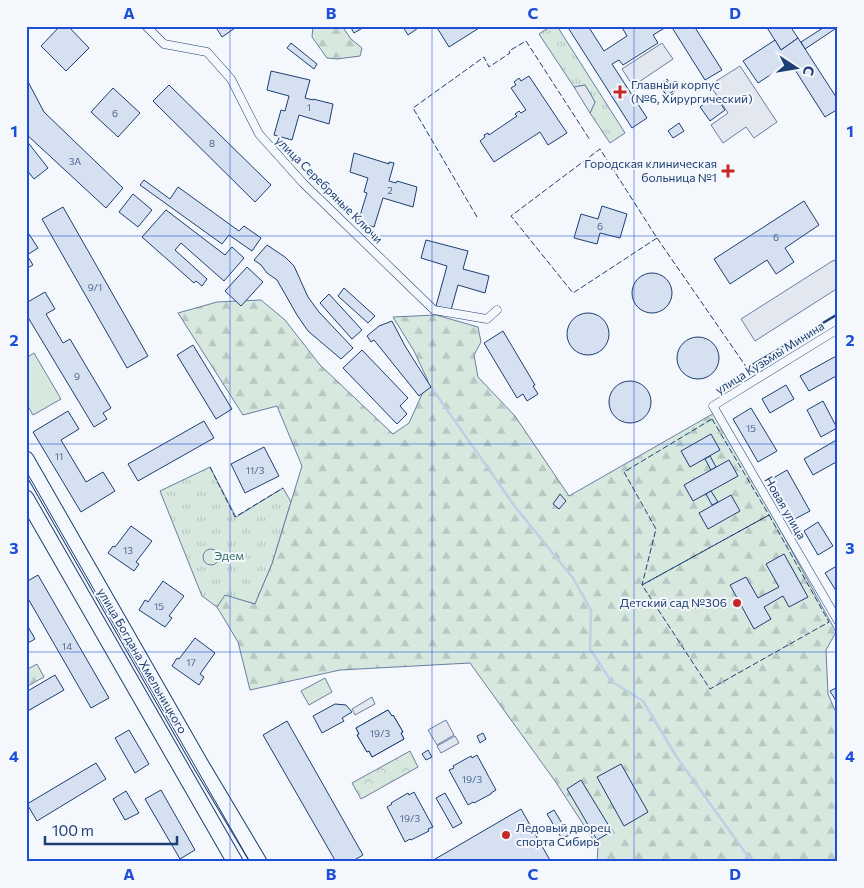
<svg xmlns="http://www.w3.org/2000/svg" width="864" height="888" font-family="Commissioner,sans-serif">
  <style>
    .grass { fill: url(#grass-tufts); stroke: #687fa3 }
    .forest { fill: url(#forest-firs); stroke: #687fa3 }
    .park { fill: url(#park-crowns); stroke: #687fa3 }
    .pitch { fill: #d7e8df; stroke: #687fa3 }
    .parking { fill: #e3e8f0; stroke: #687fa3 }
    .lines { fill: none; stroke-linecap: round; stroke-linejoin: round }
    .stream { stroke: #bed0e5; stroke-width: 2.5 }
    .building { fill: #d5e0f0; stroke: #1d3f73 }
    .street-casing { stroke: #1d3f73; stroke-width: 9 }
    .highway-casing { stroke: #1d3f73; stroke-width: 17 }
    .street { stroke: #f4f7fb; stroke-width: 8 }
    .highway { stroke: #f4f7fb; stroke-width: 15 }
    .tram { stroke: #1d3f73; stroke-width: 1 }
    .fence { stroke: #1d3f73; stroke-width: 1; stroke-dasharray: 6 2.5; stroke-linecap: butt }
    .wall { stroke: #1d3f73; stroke-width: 2.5 }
    .grid { fill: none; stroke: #1d4ed8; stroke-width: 1; stroke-opacity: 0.55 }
    .poi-dot { fill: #c62828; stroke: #f4f7fb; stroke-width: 2 }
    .labels { text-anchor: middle; stroke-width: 4; stroke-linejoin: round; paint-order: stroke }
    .number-label { font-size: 10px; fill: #4b6792 }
    .poi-label { font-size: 12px; fill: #1d3f73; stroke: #f4f7fb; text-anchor: start }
    .street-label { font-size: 12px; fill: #1d3f73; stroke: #f4f7fb }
    .park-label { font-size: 12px; fill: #2c6c60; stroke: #f4f7fb }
    .neatline { fill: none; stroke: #1d4ed8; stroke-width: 2 }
    .grid-label { font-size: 16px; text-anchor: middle; font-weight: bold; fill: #1d4ed8 }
  </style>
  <defs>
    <pattern id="grass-tufts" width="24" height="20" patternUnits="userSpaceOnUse" patternTransform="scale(1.25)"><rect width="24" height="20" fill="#d7e8df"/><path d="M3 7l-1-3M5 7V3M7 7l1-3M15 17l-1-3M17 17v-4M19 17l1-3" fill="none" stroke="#b8c8c3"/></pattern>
    <pattern id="forest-firs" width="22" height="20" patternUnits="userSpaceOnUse" patternTransform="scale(1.25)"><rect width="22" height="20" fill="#d7e8df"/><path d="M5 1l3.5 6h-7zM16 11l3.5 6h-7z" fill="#b8c8c3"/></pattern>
    <pattern id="park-crowns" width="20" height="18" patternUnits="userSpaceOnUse" patternTransform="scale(1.25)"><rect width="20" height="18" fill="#d7e8df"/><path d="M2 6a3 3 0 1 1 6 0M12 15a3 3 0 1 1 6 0" fill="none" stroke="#b8c8c3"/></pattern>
  </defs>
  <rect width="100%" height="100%" fill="#f4f7fb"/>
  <!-- grass -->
  <g class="grass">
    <polygon points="551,26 557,26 625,133 610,143 590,113 595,102 585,85 574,87 539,34"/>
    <polygon points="210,467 236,517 283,488 291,502 272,564 255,604 225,596 217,607 202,596 160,491"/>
  </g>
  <!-- forest -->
  <g class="forest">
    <polygon points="313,26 342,26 351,39 362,48 360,56 337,59 327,58 312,37"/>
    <polygon points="261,300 285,320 320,365 393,434 409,423 428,381 414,351 393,317 436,315 478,327 481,342 474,355 478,377 515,416 569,496 716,412 836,632 826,650 828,694 838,717 838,862 597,862 598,847 555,781 470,663 340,670 250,690 238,642 217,607 225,595 255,604 272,564 302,466 277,406 243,415 178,313 217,302"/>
    <polygon points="37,664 44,677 26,687 26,670"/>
  </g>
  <!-- park -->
  <g class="park">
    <circle cx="211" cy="557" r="8"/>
    <polygon points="410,751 418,767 361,799 352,783"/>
  </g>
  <!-- pitch -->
  <g class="pitch">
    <polygon points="34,353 61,399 33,415 26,403 26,358"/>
    <polygon points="325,678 332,692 309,705 301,691"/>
  </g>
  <!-- parking -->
  <g class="parking">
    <polygon points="662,43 673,59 633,86 622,69"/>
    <polygon points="740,66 777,122 754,138 746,127 723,143 711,125 728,113 710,85"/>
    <polygon points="585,85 595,102 590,113 574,87"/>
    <polygon points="834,260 838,266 838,288 755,341 741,319"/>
    <polygon points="372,697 375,704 355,715 352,709"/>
    <polygon points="446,720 454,735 437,745 428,730"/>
    <polygon points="455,736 459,743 441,753 437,746"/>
  </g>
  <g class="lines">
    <!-- stream -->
    <polyline class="stream" points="431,387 516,508 573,578 591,610 590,649 611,681 643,701 678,759 752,862"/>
  </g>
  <!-- building -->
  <g class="building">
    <polygon points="60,26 68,26 89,48 66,71 41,46"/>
    <polygon points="215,26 238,26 222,37"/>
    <polygon points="350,26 366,26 354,33"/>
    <polygon points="405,26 421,26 408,35 403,27"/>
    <polygon points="436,26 478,26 479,28 449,47"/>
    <polygon points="567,26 588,26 604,51 627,36 621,26 668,26 653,35 658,43 623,65 619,60 612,64 647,118 632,128"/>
    <polygon points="671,26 694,26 722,70 705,80"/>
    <polygon points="766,26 790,26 798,38 781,50"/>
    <polygon points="826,26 838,27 805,49 801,42"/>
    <polygon points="798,38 838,100 838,109 825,117 790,62 758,83 743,61 775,40 781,50"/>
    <polygon points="291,43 317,64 314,69 287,48"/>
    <polygon points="271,71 310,80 305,98 313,100 313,99 333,104 329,124 299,115 292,140 274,135 281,110 285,111 289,96 267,90"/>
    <polygon points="529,76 567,133 548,145 540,132 494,162 480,141 485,137 484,135 488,133 489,135 517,116 515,114 519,111 521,113 526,110 511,88 516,85 514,82 519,78 521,81"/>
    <polygon points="26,78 44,112 123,188 106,208 26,134"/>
    <polygon points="666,81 673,91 667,96 660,86"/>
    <polygon points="169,85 271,185 255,202 153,101"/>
    <polygon points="113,88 140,113 118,137 91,112"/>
    <polygon points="715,96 725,110 710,121 700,107"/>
    <polygon points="679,123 684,131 673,138 668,131"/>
    <polygon points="26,140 48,168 34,179 26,169"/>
    <polygon points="354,153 389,164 389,162 394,163 389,181 396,183 397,181 417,187 413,207 383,198 374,227 358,222 367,193 364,192 368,178 350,172"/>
    <polygon points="144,180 170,199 178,187 239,231 244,226 261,238 252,251 229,235 222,244 140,185"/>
    <polygon points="133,194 152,210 138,227 119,212"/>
    <polygon points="804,201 819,225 785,248 794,262 776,274 767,260 730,284 714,259"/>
    <polygon points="602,206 627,214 620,238 600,233 597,244 574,238 581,214 598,219"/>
    <polygon points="63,207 148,356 127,368 42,219"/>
    <polygon points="166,210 225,255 232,247 244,258 224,281 181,243 175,250 207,279 202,286 196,281 194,283 142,237"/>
    <polygon points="27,231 38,248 27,255 33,265 26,269"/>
    <polygon points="426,240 468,251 463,269 489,276 485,293 458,285 451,310 436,306 447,266 421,258"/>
    <polygon points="267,245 285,257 294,266 308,297 319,312 353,348 341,359 308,331 297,315 277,280 267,273 261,265 254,260"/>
    <polygon points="247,267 263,282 241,306 225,291"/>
    <circle cx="652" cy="293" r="20"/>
    <polygon points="344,288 375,316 368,323 338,296"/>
    <polygon points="45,292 55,309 46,314 63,343 70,339 111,408 103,413 107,419 94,427 26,314 26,303"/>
    <polygon points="329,294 362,330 352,339 320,303"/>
    <circle cx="588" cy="334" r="21"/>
    <polygon points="392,321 405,346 431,387 419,396 374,340 371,342 367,336 379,326"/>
    <polygon points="503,331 535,385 533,386 538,394 527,401 523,394 517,398 484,343"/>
    <circle cx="698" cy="358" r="21"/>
    <polygon points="193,345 232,409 216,419 177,355"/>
    <polygon points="362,350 408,398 400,406 407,414 397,424 343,368"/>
    <polygon points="838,355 838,375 809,391 800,376"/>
    <circle cx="630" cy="402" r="21"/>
    <polygon points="786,385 794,399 770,413 762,399"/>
    <polygon points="823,401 837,428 821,437 807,410"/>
    <polygon points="751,408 777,451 758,462 733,419"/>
    <polygon points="68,411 79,429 61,440 86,482 103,472 115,491 81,512 33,432"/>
    <polygon points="204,421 214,438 138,481 128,464"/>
    <polygon points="711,434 720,450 690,467 681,451"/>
    <polygon points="838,439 838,461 813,475 804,459"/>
    <polygon points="264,447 279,476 245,493 231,464"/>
    <polygon points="710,456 716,467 711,470 705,459"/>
    <polygon points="729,460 738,476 693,501 684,485"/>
    <polygon points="787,470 810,511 793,520 770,480"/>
    <polygon points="711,491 718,502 712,505 706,494"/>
    <polygon points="560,494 566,501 559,509 553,504"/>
    <polygon points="731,495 740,511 708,529 699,513"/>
    <polygon points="818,522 833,546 818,555 804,531"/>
    <polygon points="131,526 152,541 136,562 139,564 134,571 108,553 113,546 115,547"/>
    <polygon points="784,554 808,597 789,607 783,596 764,607 771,619 754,629 730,585 746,577 758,598 779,587 766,564"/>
    <polygon points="838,565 838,594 825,573"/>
    <polygon points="38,575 109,698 91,708 26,595 26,582"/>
    <polygon points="163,581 184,596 169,616 172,618 165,627 139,610 145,600 148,602"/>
    <polygon points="26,623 35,639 26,644"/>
    <polygon points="195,638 215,653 200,674 204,677 199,685 172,666 177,658 179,659"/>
    <polygon points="55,675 64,690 26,712 26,692"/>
    <polygon points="838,687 838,704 830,691"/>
    <polygon points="335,704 346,705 352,712 342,718 344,721 322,733 313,716"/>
    <polygon points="388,710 392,716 393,715 403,732 401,733 404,739 372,757 369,751 367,752 357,735 359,734 356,728"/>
    <polygon points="388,710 392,716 393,715 403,732 401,733 404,739 372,757 369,751 367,752 357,735 359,734 356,728"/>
    <polygon points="287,721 363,855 351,862 336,862 263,735"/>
    <polygon points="129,730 149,764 135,773 115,738"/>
    <polygon points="483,733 486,739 480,743 477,736"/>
    <polygon points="428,750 432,757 426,760 422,754"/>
    <polygon points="477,755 496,790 491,793 491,794 474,803 473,802 468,805 449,770 454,768 453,766 471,756 472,758"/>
    <polygon points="96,763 106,779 37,821 27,804"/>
    <polygon points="621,764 648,812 624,826 597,777"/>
    <polygon points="581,780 612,831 597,840 567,789"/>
    <polygon points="161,790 195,850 180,859 145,799"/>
    <polygon points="126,791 139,813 125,820 113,799"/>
    <polygon points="414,792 433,827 428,829 429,831 411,840 410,839 405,842 387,807 392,804 391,803 408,793 409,795"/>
    <polygon points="445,793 462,823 453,828 436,798"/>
    <polygon points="521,809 551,862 430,862"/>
    <polygon points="554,810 569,835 562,839 547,814"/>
  </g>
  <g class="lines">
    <defs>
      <g id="street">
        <polyline points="146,26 164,44 207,52 231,79 259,134 303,183 434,310 487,319 497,310"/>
        <polyline points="838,329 713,406 838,621"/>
      </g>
      <g id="highway">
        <polyline points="26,459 200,763 259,862"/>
        <polyline points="26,498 235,862"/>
      </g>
    </defs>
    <!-- street casing -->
    <use href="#street" class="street-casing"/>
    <!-- highway casing -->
    <use href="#highway" class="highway-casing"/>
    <!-- street -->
    <use href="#street" class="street"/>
    <!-- highway -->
    <use href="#highway" class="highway"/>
    <!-- tram -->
    <polyline class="tram" points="26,471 250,862"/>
    <!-- fence -->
    <g class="fence">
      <polygon points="667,79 675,92 667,98 658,85"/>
      <polyline points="477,217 413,108 484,57 489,67 510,53 509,51 526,41 590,140"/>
      <polyline points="657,238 573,293 511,216 600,149 657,238 747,368"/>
      <polygon points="712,419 769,515 642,585 656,529 624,472"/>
      <polyline points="210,467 235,517 283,488"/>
      <polygon points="769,515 829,622 710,689 642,585"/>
    </g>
    <!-- wall -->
    <polyline class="wall" points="747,368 838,314"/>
  </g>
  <!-- grid -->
  <path class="grid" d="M230,26V862M432,26V862M634,26V862M26,236H838M26,444H838M26,652H838"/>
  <!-- markers -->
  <g class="poi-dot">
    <path d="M617.5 84.5h5v5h5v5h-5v5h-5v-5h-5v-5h5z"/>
    <path d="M725.5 163.5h5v5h5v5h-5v5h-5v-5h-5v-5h5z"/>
    <circle cx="737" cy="603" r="5"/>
    <circle cx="506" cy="835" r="5"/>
  </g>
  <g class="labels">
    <!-- number labels -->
    <g class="number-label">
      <text x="309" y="111">1</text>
      <text x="115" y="117">6</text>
      <text x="212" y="147">8</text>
      <text x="75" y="165">3А</text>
      <text x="390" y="194">2</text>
      <text x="600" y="230">6</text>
      <text x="776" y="241">6</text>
      <text x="95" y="291">9/1</text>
      <text x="77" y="380">9</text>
      <text x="751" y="432">15</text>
      <text x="59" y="460">11</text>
      <text x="255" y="474">11/3</text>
      <text x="128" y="554">13</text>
      <text x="159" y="610">15</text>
      <text x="67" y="650">14</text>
      <text x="191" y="666">17</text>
      <text x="380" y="737">19/3</text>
      <text x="472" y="783">19/3</text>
      <text x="410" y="822">19/3</text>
    </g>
    <!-- poi labels -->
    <g class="poi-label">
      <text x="631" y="89">Главный корпус<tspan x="631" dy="14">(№6, Хирургический)</tspan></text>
      <text x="717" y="168" text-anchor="end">Городская клиническая<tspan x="717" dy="14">больница №1</tspan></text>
      <text x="727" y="607" text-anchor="end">Детский сад №306</text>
      <text x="516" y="832">Ледовый дворец<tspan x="516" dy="14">спорта Сибирь</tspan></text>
    </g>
    <!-- street labels -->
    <g class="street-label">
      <text transform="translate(329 190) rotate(45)" y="4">улица Серебряные Ключи</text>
      <text transform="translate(770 358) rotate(-32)" y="4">улица Кузьмы Минина</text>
      <text transform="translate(785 508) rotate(60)" y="4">Новая улица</text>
      <text transform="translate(142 661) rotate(60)" y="4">улица Богдана Хмельницкого</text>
    </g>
    <!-- park labels -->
    <g class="park-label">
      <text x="229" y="560">Эдем</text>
    </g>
  </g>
  <!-- border -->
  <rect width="864" height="888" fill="none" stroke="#f4f7fb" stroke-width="55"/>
  <!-- north arrow -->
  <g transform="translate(796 68) rotate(102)" stroke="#f4f7fb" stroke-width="4" paint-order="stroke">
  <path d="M0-4L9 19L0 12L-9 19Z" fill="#1d3f73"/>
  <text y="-8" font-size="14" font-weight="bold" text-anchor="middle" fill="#1d3f73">С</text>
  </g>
  <!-- scale -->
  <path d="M45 836v8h132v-8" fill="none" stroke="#1d3f73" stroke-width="2.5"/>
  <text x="52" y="836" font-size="15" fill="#1d3f73" stroke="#f4f7fb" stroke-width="4" paint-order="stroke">100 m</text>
  <rect x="28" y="28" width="808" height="832" class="neatline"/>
  <g class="grid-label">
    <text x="129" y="19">A</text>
    <text x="331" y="19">B</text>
    <text x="533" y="19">C</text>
    <text x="735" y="19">D</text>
    <text x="14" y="137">1</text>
    <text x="850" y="137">1</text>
    <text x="14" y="346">2</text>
    <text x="850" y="346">2</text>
    <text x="14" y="554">3</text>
    <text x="850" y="554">3</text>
    <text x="14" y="762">4</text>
    <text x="850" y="762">4</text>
    <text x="129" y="880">A</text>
    <text x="331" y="880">B</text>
    <text x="533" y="880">C</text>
    <text x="735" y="880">D</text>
  </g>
</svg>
